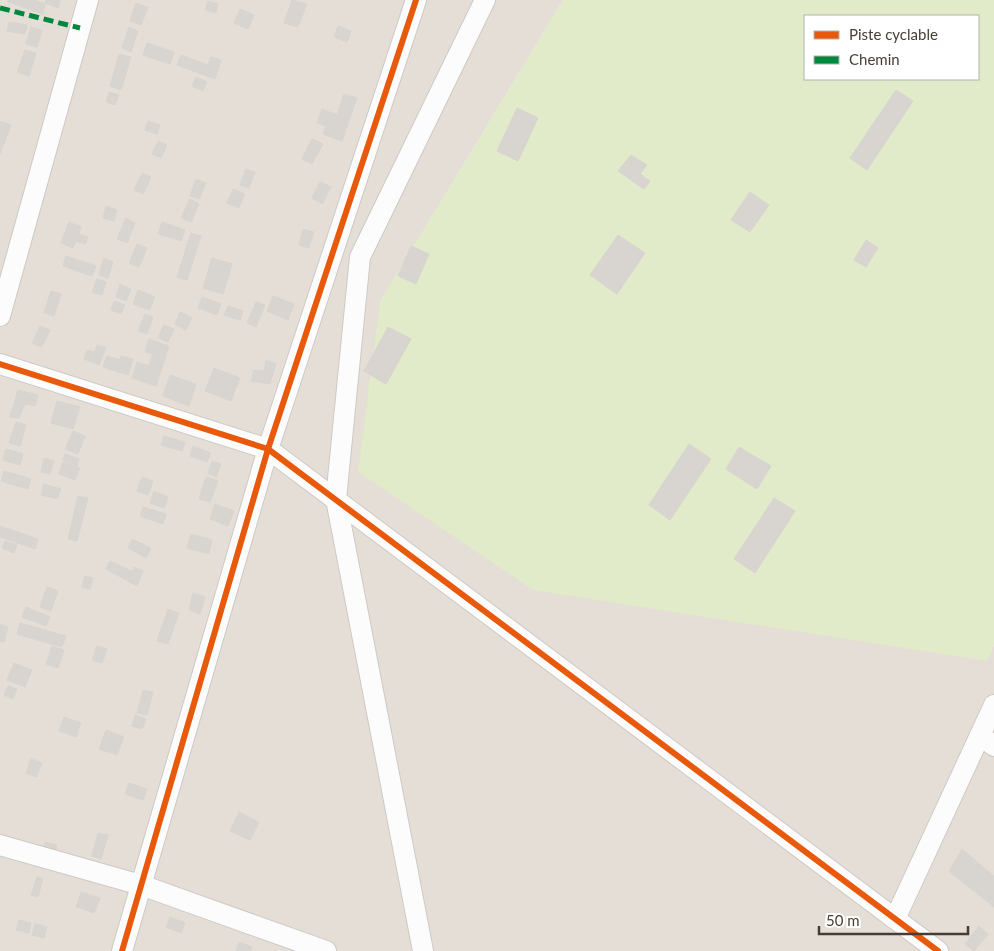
<svg xmlns="http://www.w3.org/2000/svg" width="994" height="951" font-family="Lato,sans-serif">
  <style>
    .residential { fill: #e4ded6 }
    .green { fill: #e1eac9; fill-rule: evenodd }
    .building { fill: #d8d4d0; stroke: #d8d4cf }
    .lines { fill: none; stroke-linecap: round; stroke-linejoin: round }
    .street-casing { stroke: #cdc9c5; stroke-width: 22 }
    .street { stroke: #fdfcfc; stroke-width: 20 }
    .quiet { stroke: #00873e; stroke-width: 5; stroke-dasharray: 10 5; stroke-linecap: butt }
    .cycleway-casing { stroke: #fff; stroke-width: 9 }
    .cycleway { stroke: #e8590c; stroke-width: 6 }
  </style>
  <rect width="100%" height="100%" fill="#f0ede9"/>
  <!-- residential -->
  <polygon class="residential" points="0,0 563,0 380,302 987,661 994,645 994,951 0,951"/>
  <!-- green -->
  <path class="green" d="M563,0H994V645L987,661L533,590L358,472L380,302ZM805,16H978V79H805Z"/>
  <!-- building -->
  <g class="building">
    <polygon points="8,0 34,0 45,4 43,14 8,2"/>
    <polygon points="46,0 60,0 58,8 45,3"/>
    <polygon points="292,0 307,4 298,27 284,23"/>
    <polygon points="208,1 218,4 216,13 205,10"/>
    <polygon points="136,3 148,7 141,25 130,21"/>
    <polygon points="240,9 254,15 248,29 234,23"/>
    <polygon points="9,22 27,25 25,34 7,31"/>
    <polygon points="338,26 351,31 347,42 334,37"/>
    <polygon points="31,27 42,30 37,47 26,44"/>
    <polygon points="129,27 138,31 131,52 122,48"/>
    <polygon points="147,43 174,52 170,64 143,55"/>
    <polygon points="25,50 36,53 29,76 17,72"/>
    <polygon points="119,54 131,57 121,90 110,86"/>
    <polygon points="181,55 208,65 211,57 221,60 215,79 177,65"/>
    <polygon points="196,77 207,82 203,91 192,86"/>
    <polygon points="896,90 913,101 867,170 850,158"/>
    <polygon points="109,92 119,95 115,105 106,102"/>
    <polygon points="344,94 357,98 342,141 323,134 326,126 317,123 322,109 337,115"/>
    <polygon points="517,108 538,118 518,161 497,151"/>
    <polygon points="1,121 11,125 0,154 0,124"/>
    <polygon points="148,121 160,125 157,134 145,130"/>
    <polygon points="312,139 323,144 312,164 302,159"/>
    <polygon points="158,141 167,145 161,158 152,154"/>
    <polygon points="631,155 647,165 640,174 650,181 644,189 618,171"/>
    <polygon points="246,169 255,172 249,188 240,185"/>
    <polygon points="142,173 151,177 143,194 134,190"/>
    <polygon points="196,179 206,183 199,199 190,196"/>
    <polygon points="320,182 331,187 322,204 312,198"/>
    <polygon points="233,189 245,194 239,208 227,203"/>
    <polygon points="750,192 769,205 750,232 731,220"/>
    <polygon points="190,199 199,204 191,222 181,218"/>
    <polygon points="106,206 117,210 114,221 103,218"/>
    <polygon points="126,218 135,223 127,243 117,239"/>
    <polygon points="69,222 81,227 79,234 88,237 85,244 76,241 73,248 61,243"/>
    <polygon points="162,222 185,230 181,241 158,234"/>
    <polygon points="303,229 314,232 309,248 299,245"/>
    <polygon points="191,233 201,236 187,280 177,277"/>
    <polygon points="618,235 645,253 617,294 590,275"/>
    <polygon points="866,240 878,248 866,267 854,260"/>
    <polygon points="137,244 147,248 139,267 129,263"/>
    <polygon points="411,246 429,254 416,284 398,276"/>
    <polygon points="66,256 96,266 92,276 63,266"/>
    <polygon points="104,258 113,262 108,278 99,275"/>
    <polygon points="212,258 232,264 223,294 203,288"/>
    <polygon points="97,279 106,282 102,295 92,292"/>
    <polygon points="120,284 131,289 126,301 116,297"/>
    <polygon points="138,290 155,297 149,310 133,304"/>
    <polygon points="51,291 61,294 54,316 44,313"/>
    <polygon points="273,296 294,304 288,320 267,311"/>
    <polygon points="202,297 221,304 217,315 198,308"/>
    <polygon points="114,301 125,305 121,314 111,310"/>
    <polygon points="256,302 265,305 256,327 247,323"/>
    <polygon points="228,306 243,311 240,320 224,315"/>
    <polygon points="180,312 192,318 186,330 175,324"/>
    <polygon points="145,314 153,317 147,334 138,331"/>
    <polygon points="164,325 174,329 168,342 158,338"/>
    <polygon points="40,326 50,330 42,347 32,343"/>
    <polygon points="388,327 411,339 386,384 364,371"/>
    <polygon points="149,339 169,346 156,386 132,378 137,362 149,366 153,354 145,352"/>
    <polygon points="97,345 106,348 99,365 84,359 87,350 95,352"/>
    <polygon points="107,356 120,360 121,356 133,359 128,375 103,367"/>
    <polygon points="266,360 276,364 270,384 251,381 254,370 264,371"/>
    <polygon points="214,368 240,378 231,401 205,391"/>
    <polygon points="170,375 196,384 189,406 163,396"/>
    <polygon points="18,390 38,395 35,406 25,404 19,418 10,417"/>
    <polygon points="57,401 80,407 73,429 51,423"/>
    <polygon points="16,422 26,425 20,446 9,443"/>
    <polygon points="73,431 85,436 78,454 65,449"/>
    <polygon points="164,436 185,442 182,451 161,445"/>
    <polygon points="689,444 711,459 670,520 649,505"/>
    <polygon points="193,446 211,453 207,462 190,456"/>
    <polygon points="739,447 771,466 757,489 726,469"/>
    <polygon points="6,449 23,454 20,465 3,460"/>
    <polygon points="65,454 79,459 77,466 63,460"/>
    <polygon points="44,458 54,461 50,474 41,472"/>
    <polygon points="212,461 221,464 216,477 208,473"/>
    <polygon points="63,462 80,468 75,480 59,474"/>
    <polygon points="4,471 31,479 28,489 1,481"/>
    <polygon points="142,477 153,481 148,495 137,491"/>
    <polygon points="206,477 218,481 210,502 199,499"/>
    <polygon points="44,484 61,489 57,499 41,495"/>
    <polygon points="154,491 168,497 164,508 150,503"/>
    <polygon points="78,496 88,498 77,541 68,539"/>
    <polygon points="774,498 795,511 755,573 734,559"/>
    <polygon points="215,504 234,511 228,526 210,519"/>
    <polygon points="143,507 166,514 163,524 140,516"/>
    <polygon points="0,526 38,539 35,549 0,537"/>
    <polygon points="191,534 212,540 209,554 187,548"/>
    <polygon points="132,539 151,548 146,558 128,548"/>
    <polygon points="5,541 17,545 14,553 2,548"/>
    <polygon points="110,561 133,572 134,567 143,571 137,586 106,569"/>
    <polygon points="85,576 93,578 90,589 82,587"/>
    <polygon points="47,587 58,591 51,611 40,607"/>
    <polygon points="193,593 205,597 200,614 189,610"/>
    <polygon points="26,607 50,617 46,626 22,617"/>
    <polygon points="168,609 179,613 168,644 157,641"/>
    <polygon points="20,623 66,636 62,647 17,634"/>
    <polygon points="0,624 8,627 4,642 0,641"/>
    <polygon points="52,646 64,650 58,668 46,664"/>
    <polygon points="97,646 107,649 102,663 92,660"/>
    <polygon points="14,663 32,670 25,687 7,680"/>
    <polygon points="8,686 17,689 13,699 4,695"/>
    <polygon points="143,690 153,692 147,715 137,713"/>
    <polygon points="135,715 146,719 142,729 132,726"/>
    <polygon points="64,717 81,723 76,737 59,731"/>
    <polygon points="106,730 124,737 117,755 99,749"/>
    <polygon points="31,759 42,763 36,777 26,773"/>
    <polygon points="129,783 147,789 143,800 125,794"/>
    <polygon points="239,812 259,822 250,840 230,831"/>
    <polygon points="98,833 108,835 101,859 92,856"/>
    <polygon points="45,842 57,845 54,856 42,853"/>
    <polygon points="962,849 994,876 994,907 949,871"/>
    <polygon points="37,877 43,878 38,897 31,895"/>
    <polygon points="81,892 100,898 94,913 76,907"/>
    <polygon points="170,917 185,923 181,933 166,927"/>
    <polygon points="19,920 31,923 29,933 16,930"/>
    <polygon points="35,924 47,927 44,938 32,935"/>
    <polygon points="979,926 988,934 974,951 965,944"/>
    <polygon points="239,942 252,947 251,951 236,951"/>
  </g>
  <g class="lines">
    <defs>
      <g id="street">
        <polyline points="0,316 88,0"/>
        <polyline points="0,364 268,449 938,951"/>
        <polyline points="980,735 994,746"/>
        <polyline points="0,845 141,885 326,951"/>
        <polyline points="895,919 994,705"/>
        <polyline points="122,951 268,449 416,0"/>
        <polyline points="423,951 336,499 360,257 485,0"/>
      </g>
    </defs>
    <!-- street casing -->
    <use href="#street" class="street-casing"/>
    <!-- street -->
    <use href="#street" class="street"/>
    <!-- quiet -->
    <polyline class="quiet" points="0,8 80,28"/>
    <defs>
      <g id="cycleway">
        <polyline points="0,364 268,449 938,951"/>
        <polyline points="122,951 268,449 416,0"/>
      </g>
    </defs>
    <!-- cycleway casing -->
    <use href="#cycleway" class="cycleway-casing"/>
    <!-- cycleway -->
    <use href="#cycleway" class="cycleway"/>
  </g>
  <!-- legend -->
  <rect x="804" y="15" width="175" height="65" fill="#ffffff" stroke="#b5b2ae"/>
  <rect x="814" y="31" width="25" height="8" fill="#e8590c" stroke="#b5b2ae"/>
  <text x="849" y="40" font-size="15" fill="#463e35">Piste cyclable</text>
  <rect x="814" y="56" width="25" height="8" fill="#00873e" stroke="#b5b2ae"/>
  <text x="849" y="65" font-size="15" fill="#463e35">Chemin</text>
  <!-- scale -->
  <path d="M819 926v8h149v-8" fill="none" stroke="#463e35" stroke-width="2.5"/>
  <text x="826" y="926" font-size="15" fill="#463e35" stroke="#ffffff" stroke-width="4" paint-order="stroke">50 m</text>
</svg>
